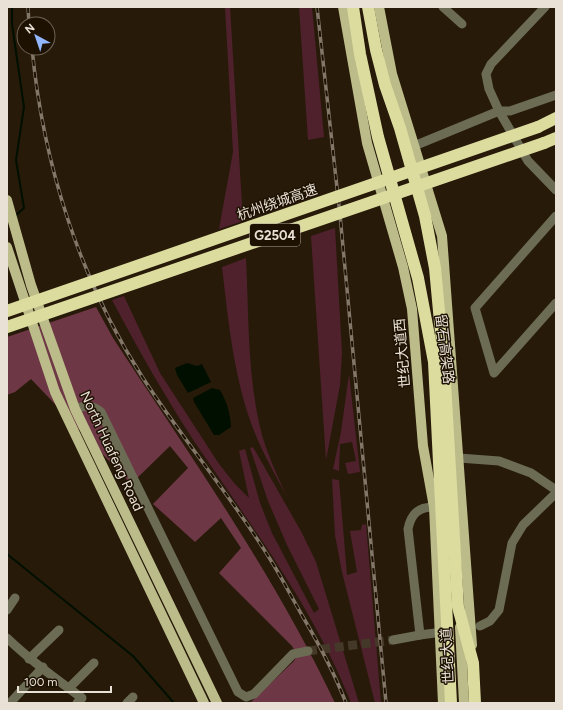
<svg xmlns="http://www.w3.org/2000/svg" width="563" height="710" font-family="Figtree,'Noto Sans SC',sans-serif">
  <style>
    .green { fill: #4f212d }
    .forest { fill: #6e3745 }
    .water { fill: #000f00 }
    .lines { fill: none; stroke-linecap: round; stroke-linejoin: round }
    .stream { stroke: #000f00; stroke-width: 2 }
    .minor-tunnel { stroke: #443828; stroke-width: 9; stroke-dasharray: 9 4.5; stroke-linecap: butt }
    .minor { stroke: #6c6c54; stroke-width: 9 }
    .major { stroke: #bcbc8a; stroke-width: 10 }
    .highway { stroke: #dcdc9f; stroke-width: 12 }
    .rail-casing { stroke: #827769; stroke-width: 3.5 }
    .rail { stroke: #1d1102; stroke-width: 2; stroke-dasharray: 6; stroke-linecap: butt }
    .highway-bridge { stroke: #dcdc9f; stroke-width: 12 }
    .labels { text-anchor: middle; stroke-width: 3; stroke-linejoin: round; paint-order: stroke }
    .shield { fill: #1d1102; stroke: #aca396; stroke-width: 1 }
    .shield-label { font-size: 13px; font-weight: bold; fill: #eae1d6 }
    .street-label { font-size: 14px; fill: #eae1d6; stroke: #1d1102 }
  </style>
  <rect width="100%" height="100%" fill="#271a09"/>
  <!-- green -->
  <g class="green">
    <polygon points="225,7 230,7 243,221 219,229 233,152"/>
    <polygon points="299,7 312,7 324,137 308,140"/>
    <polygon points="335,228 342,353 340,385 326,460 311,236"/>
    <path d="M246,258C249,316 247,378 262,435C268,456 278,477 287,497C274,472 259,447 250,420C233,371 228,318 222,267Z"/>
    <path d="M124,296L160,373L219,464L235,484L249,498L239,451L245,449L260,503L272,533L314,613L319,609L287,545L268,501L250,448L253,447L302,533L316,562L359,703H351C314,608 251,526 194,441C164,395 138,349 112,300Z"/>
    <polygon points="349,374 360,472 348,474 345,463 356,461 352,442 340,444 339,471 333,469 341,432"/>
    <polygon points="332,479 339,480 347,575 357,572 350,531 361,530 362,525 366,524 381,703 375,703 342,572 335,535"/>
  </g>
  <!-- forest -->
  <path class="forest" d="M96,307L113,338C191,457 274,574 335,703H250L294,661L297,655L292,646L219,573L241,548L221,518L195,542L153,504L188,468L170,446L131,484L31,379L15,392L7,395V337Z"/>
  <!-- water -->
  <g class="water">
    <polygon points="187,363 197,366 202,364 211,382 188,393 177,375 175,368"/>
    <path d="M212,388L220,390C227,402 230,413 231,427L219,435H214L194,402L193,398Z"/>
  </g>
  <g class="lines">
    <!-- stream -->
    <g class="stream">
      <polyline points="12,7 12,24 24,107 16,160 24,208 15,216"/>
      <polyline points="7,554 133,656 174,703"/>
    </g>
    <!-- minor-tunnel -->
    <polyline class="minor-tunnel" points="308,651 393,640"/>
    <!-- minor -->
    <g class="minor">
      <polyline points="443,7 462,24"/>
      <polyline points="545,7 491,64 486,74 489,89 499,111 528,161 556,190"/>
      <polyline points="414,146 499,111 510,111 556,95"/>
      <polyline points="556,216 475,308 494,373 556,303"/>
      <path d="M75,409C86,405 91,404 101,412L238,692L246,697L254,694L293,654L308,651"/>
      <polyline points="459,458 499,461 531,473 556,490"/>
      <path d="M434,507C418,507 411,514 408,529L420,635L435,633"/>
      <polyline points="7,610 15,598"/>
      <polyline points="480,626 490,621 499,610 512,543 523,525 556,493"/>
      <path d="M7,638C30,660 56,679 82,698L77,703"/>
      <polyline points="393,640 420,635"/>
      <polyline points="29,659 59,630"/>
      <polyline points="69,688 94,663"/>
      <polyline points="10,703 43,667"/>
      <polyline points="127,703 133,697"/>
    </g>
    <!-- major -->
    <g class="major">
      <polyline points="343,7 367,143 403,267 412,309 423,446 434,507 443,703"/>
      <polyline points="379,7 392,74 442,236 472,645"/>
      <polyline points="7,200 31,285 75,409 217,703"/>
      <polyline points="7,247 55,392 204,703"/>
      <polyline points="460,627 464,703"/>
    </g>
    <!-- highway -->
    <g class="highway">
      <polyline points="353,7 360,54 378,137 418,278 434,362 451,703"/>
      <polyline points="368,7 376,50 385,85 400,128 425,216 435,268 444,365 458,607 473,663 475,703"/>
      <polyline points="538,127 556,118"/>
      <polyline points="544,143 556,138"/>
    </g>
    <defs>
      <g id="rail">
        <polyline points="28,7 29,24"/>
        <polyline points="317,7 340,215 386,703"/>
        <path d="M32,48C43,164 80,280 143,378C183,440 232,497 270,559C282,578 292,598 303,617C320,646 334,672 346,703"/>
      </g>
    </defs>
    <!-- rail casing -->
    <use href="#rail" class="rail-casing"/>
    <!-- rail -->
    <use href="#rail" class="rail"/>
    <!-- highway-bridge -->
    <g class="highway-bridge">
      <polyline points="7,311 538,127"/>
      <polyline points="7,327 544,143"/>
    </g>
  </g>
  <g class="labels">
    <!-- shield labels -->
    <rect class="shield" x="250" y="224" width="50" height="22" rx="3"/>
    <g class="shield-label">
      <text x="275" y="240">G2504</text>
    </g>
    <!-- street labels -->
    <g class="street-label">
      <text transform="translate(277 202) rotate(-19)" y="5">杭州绕城高速</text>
      <text transform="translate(445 349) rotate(83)" y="5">留石高架路</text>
      <text transform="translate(402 353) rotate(-95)" y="5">世纪大道西</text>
      <text transform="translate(112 451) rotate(65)" y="5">North Huafeng Road</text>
      <text transform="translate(447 656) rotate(-93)" y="5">世纪大道</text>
    </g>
  </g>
  <!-- border -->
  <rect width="563" height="710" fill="none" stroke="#eae1d6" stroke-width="16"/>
  <!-- north arrow -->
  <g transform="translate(36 36) rotate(320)"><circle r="19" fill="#1d1102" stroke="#6f6457"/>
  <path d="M0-3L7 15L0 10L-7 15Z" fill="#93b7fd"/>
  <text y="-6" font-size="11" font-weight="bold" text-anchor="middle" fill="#eae1d6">N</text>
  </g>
  <!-- scale -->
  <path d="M18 686v6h93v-6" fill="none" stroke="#eae1d6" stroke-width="2"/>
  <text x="24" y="686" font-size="12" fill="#eae1d6" stroke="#1d1102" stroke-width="3" paint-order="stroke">100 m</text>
</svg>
